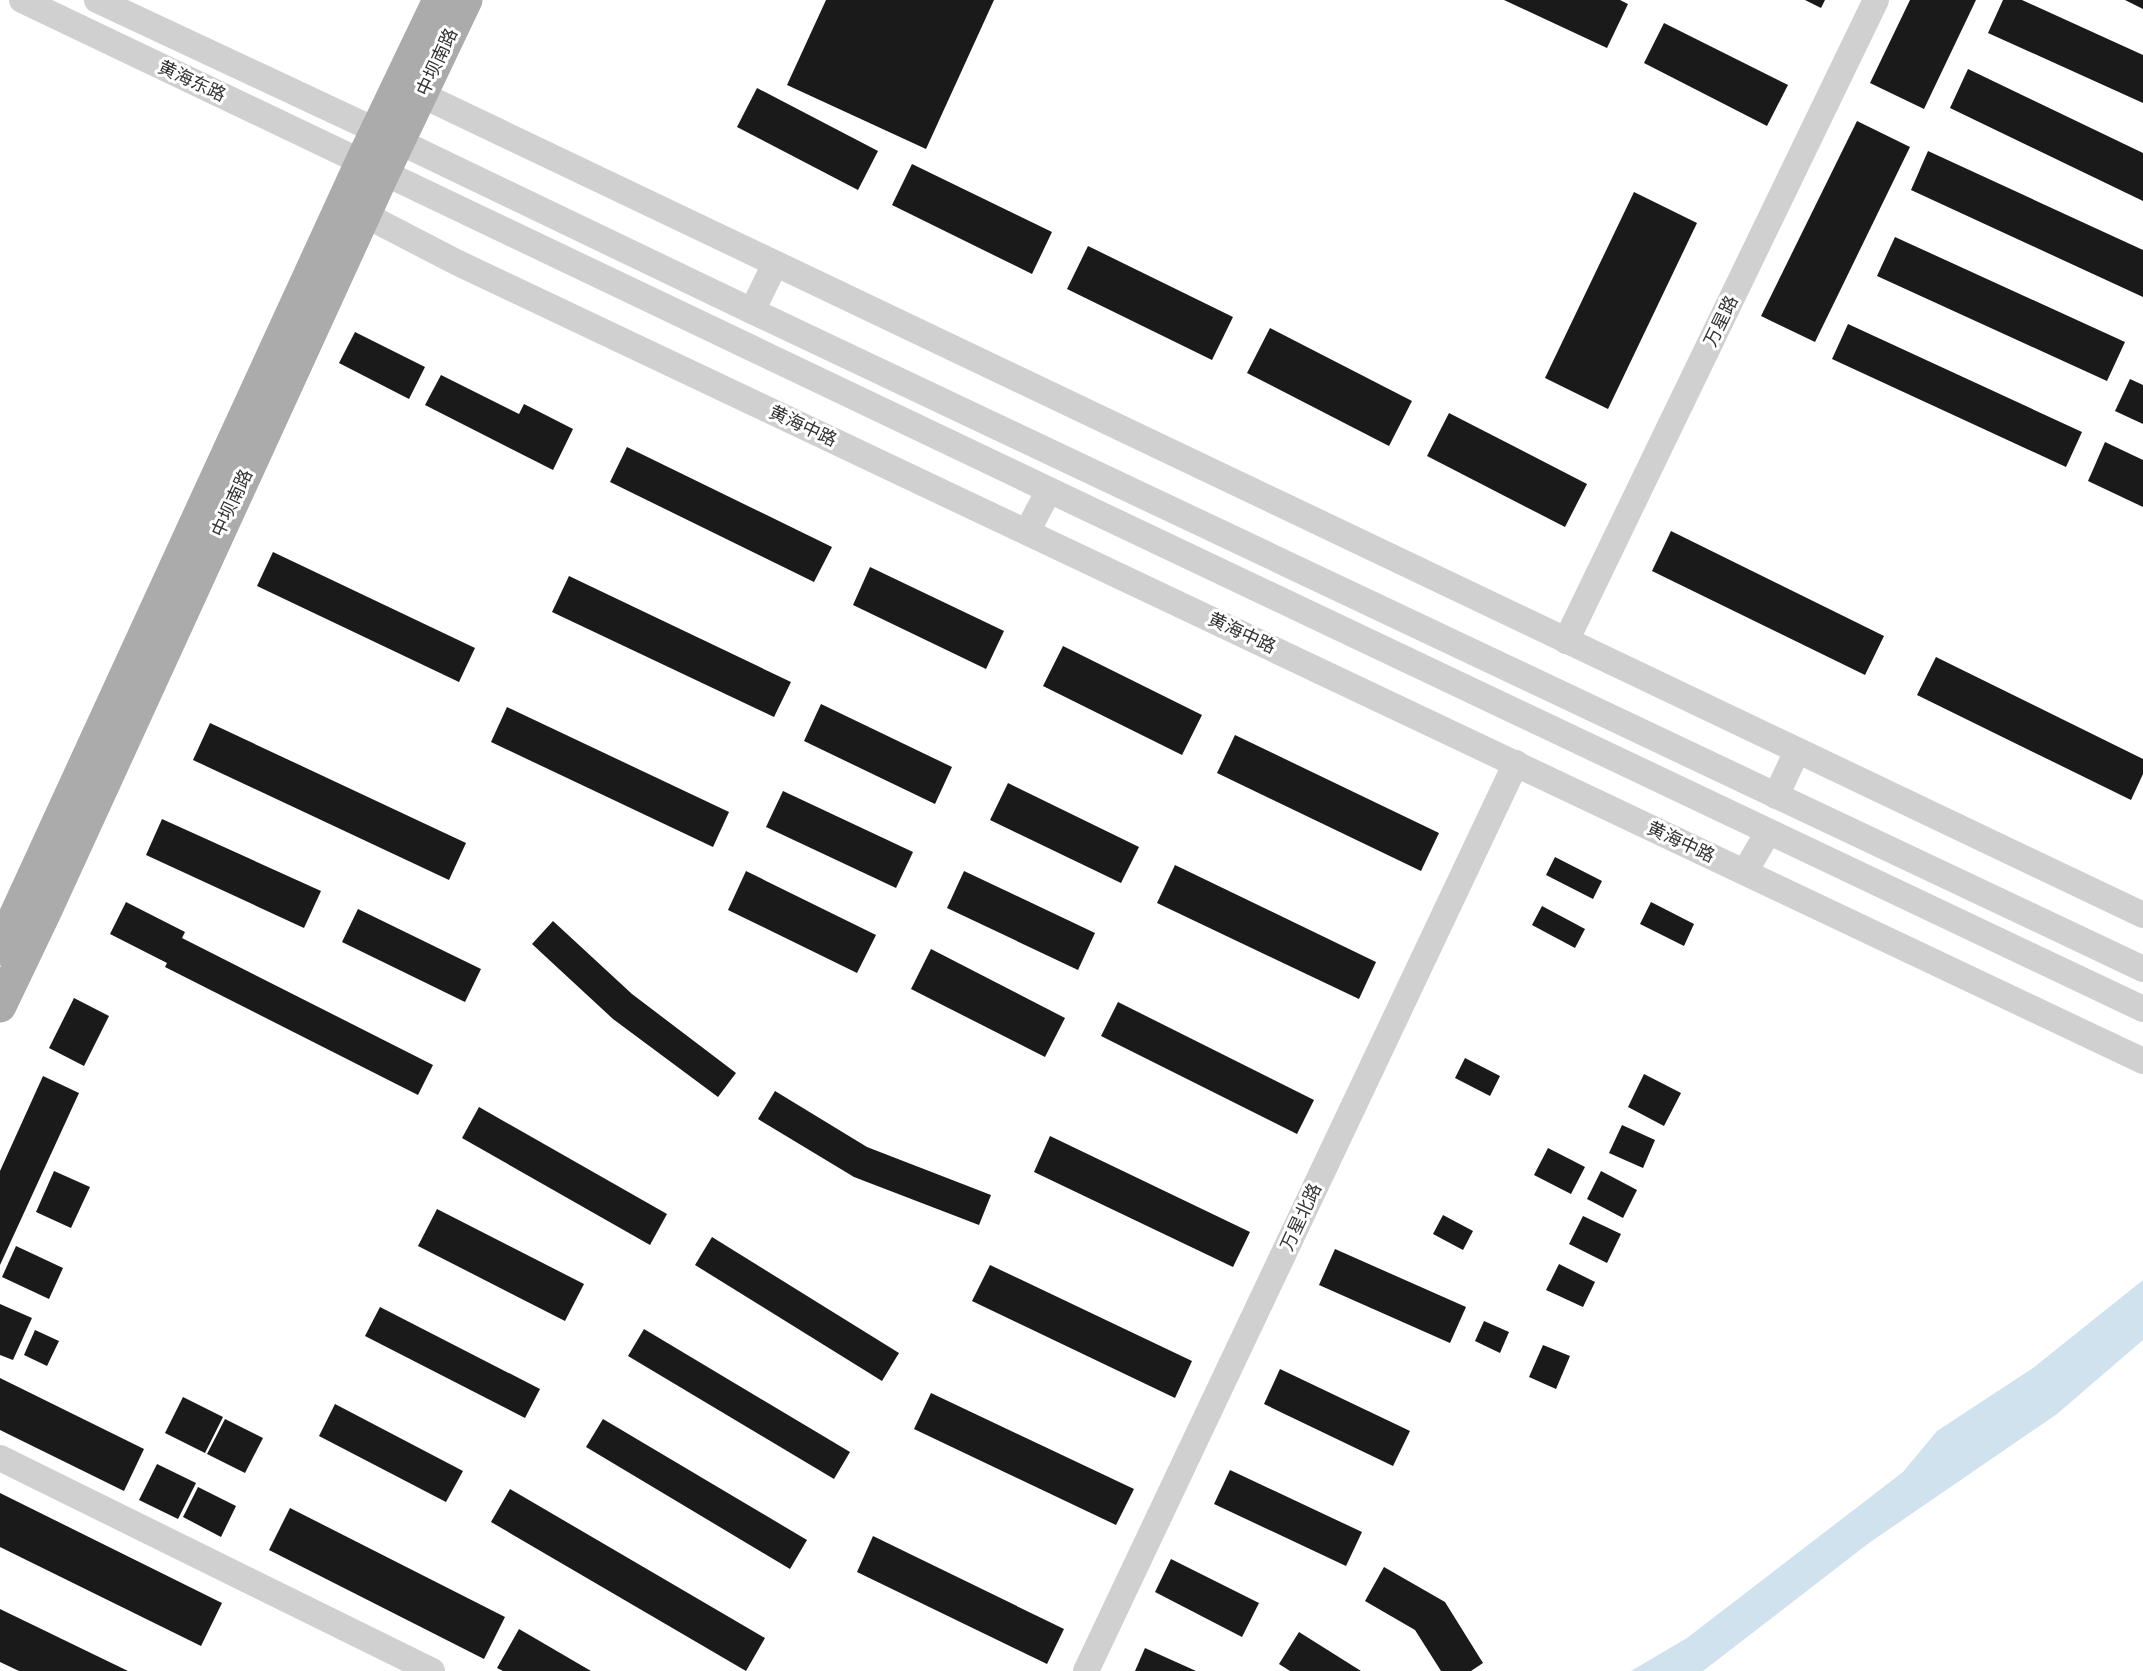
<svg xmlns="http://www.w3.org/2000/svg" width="2143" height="1671" font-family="'Noto Sans','Noto Sans SC',sans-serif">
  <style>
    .water { fill: #cfe2ee }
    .building { fill: #1a1a1a }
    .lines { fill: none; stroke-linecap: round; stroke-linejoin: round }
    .minor { stroke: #d0d0d0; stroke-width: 26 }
    .major { stroke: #ababab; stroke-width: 33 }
    .labels { text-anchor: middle; stroke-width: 6; stroke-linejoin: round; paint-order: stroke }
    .street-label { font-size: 18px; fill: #333; stroke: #fff }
  </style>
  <rect width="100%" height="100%" fill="#fff"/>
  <!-- water -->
  <polygon class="water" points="2143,1280 2143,1340 2057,1414 1869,1543 1703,1671 1631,1671 1687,1638 1903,1472 1937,1431 2033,1368"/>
  <!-- building -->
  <g class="building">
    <polygon points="826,0 994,0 926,149 787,85"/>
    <polygon points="1504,0 1620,0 1628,4 1607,48"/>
    <polygon points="1805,0 1825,0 1821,8"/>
    <polygon points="1910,0 1976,0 1924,109 1870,83"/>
    <polygon points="2003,0 2022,0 2143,55 2143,103 1988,33"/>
    <polygon points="2125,0 2143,0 2143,9"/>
    <polygon points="1664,23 1788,85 1767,126 1644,63"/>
    <polygon points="1968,69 2143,153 2143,201 1950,108"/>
    <polygon points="757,88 878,151 858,190 737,127"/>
    <polygon points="1857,121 1910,147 1815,342 1761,316"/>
    <polygon points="1928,151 2143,250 2143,297 1911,190"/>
    <polygon points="912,164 1052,232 1032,274 892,205"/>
    <polygon points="1634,192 1697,223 1608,409 1545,378"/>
    <polygon points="1895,237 2125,342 2107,381 1877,276"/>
    <polygon points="1088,246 1233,317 1212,360 1067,289"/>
    <polygon points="1848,324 2082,432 2066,467 1832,359"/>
    <polygon points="1270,328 1412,401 1389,446 1247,373"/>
    <polygon points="355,332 425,367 409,399 339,363"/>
    <polygon points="441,375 519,414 524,404 573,429 553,470 425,405"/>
    <polygon points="2130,379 2143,385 2143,424 2115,411"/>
    <polygon points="1449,413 1587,484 1565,527 1427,456"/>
    <polygon points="2105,442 2143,460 2143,507 2088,481"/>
    <polygon points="627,447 832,547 814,582 610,482"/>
    <polygon points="1671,531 1884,636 1865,675 1652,571"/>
    <polygon points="273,552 475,648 459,682 257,586"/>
    <polygon points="870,567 1004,631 986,669 853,605"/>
    <polygon points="569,576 791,682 774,717 552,612"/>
    <polygon points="1063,646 1202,715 1182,755 1043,686"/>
    <polygon points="1936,657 2143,759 2143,774 2131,800 1917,695"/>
    <polygon points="821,704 952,767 935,804 804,741"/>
    <polygon points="507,707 729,812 713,847 491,742"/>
    <polygon points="210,723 466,843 449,880 193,760"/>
    <polygon points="1235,735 1439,833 1421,871 1217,773"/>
    <polygon points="1008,783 1139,847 1121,883 990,820"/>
    <polygon points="783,791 913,852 896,888 766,827"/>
    <polygon points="162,819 321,891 304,928 146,855"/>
    <polygon points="1555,857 1602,881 1593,899 1546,875"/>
    <polygon points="1175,865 1376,962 1359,999 1157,903"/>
    <polygon points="746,871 876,935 857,973 728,910"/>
    <polygon points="964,871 1095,933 1078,970 947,908"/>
    <polygon points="126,902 185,932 182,938 433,1065 418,1095 165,967 167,963 110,934"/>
    <polygon points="1651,902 1694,924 1684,946 1640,924"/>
    <polygon points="1542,906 1585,929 1575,948 1532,925"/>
    <polygon points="358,909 481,969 465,1002 342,942"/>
    <polygon points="553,921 632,994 736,1073 718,1097 613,1019 532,944"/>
    <polygon points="931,949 1065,1018 1045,1057 911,989"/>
    <polygon points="74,998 109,1016 84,1066 49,1048"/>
    <polygon points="1118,1002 1314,1100 1297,1134 1101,1036"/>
    <polygon points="1465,1058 1500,1076 1490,1096 1455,1078"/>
    <polygon points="1644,1074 1681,1093 1664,1126 1628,1107"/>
    <polygon points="43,1076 79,1093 0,1265 0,1171"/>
    <polygon points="775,1091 867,1147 991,1195 979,1225 854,1177 758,1119"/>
    <polygon points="479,1107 667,1214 650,1245 462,1138"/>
    <polygon points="1622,1125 1655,1140 1643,1168 1609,1153"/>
    <polygon points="1050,1136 1250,1232 1233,1267 1034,1172"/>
    <polygon points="1548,1148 1585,1167 1571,1194 1534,1175"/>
    <polygon points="54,1171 90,1187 71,1228 36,1212"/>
    <polygon points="1601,1171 1637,1190 1623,1218 1587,1199"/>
    <polygon points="437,1209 584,1284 565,1321 418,1246"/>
    <polygon points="1443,1215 1473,1231 1463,1250 1433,1234"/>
    <polygon points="1583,1216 1621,1234 1607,1263 1569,1244"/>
    <polygon points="712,1237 899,1353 882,1381 695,1265"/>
    <polygon points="16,1246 63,1268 49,1299 2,1277"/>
    <polygon points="1335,1249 1466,1307 1450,1343 1319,1285"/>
    <polygon points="1559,1264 1595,1282 1583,1307 1546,1290"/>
    <polygon points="990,1265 1192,1361 1175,1398 972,1301"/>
    <polygon points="0,1304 32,1318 13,1360 0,1355"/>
    <polygon points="380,1307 540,1389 525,1418 365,1336"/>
    <polygon points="1484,1321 1509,1332 1500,1353 1475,1341"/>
    <polygon points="644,1329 850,1452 834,1479 628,1356"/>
    <polygon points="35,1330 59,1341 47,1366 24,1355"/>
    <polygon points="1543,1345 1570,1356 1556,1389 1529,1377"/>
    <polygon points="1280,1369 1410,1431 1393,1466 1264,1404"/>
    <polygon points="0,1378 144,1449 124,1491 0,1430"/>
    <polygon points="931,1393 1134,1489 1116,1525 914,1429"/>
    <polygon points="183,1397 223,1417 205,1453 165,1433"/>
    <polygon points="335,1404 463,1471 446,1502 319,1436"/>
    <polygon points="225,1419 263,1438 245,1473 207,1454"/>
    <polygon points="603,1419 807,1540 790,1569 586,1447"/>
    <polygon points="157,1464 196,1483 178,1519 139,1500"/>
    <polygon points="1230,1470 1362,1532 1346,1566 1214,1504"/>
    <polygon points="198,1487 236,1506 221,1537 183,1517"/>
    <polygon points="510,1489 765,1638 746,1671 491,1522"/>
    <polygon points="0,1493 222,1603 201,1646 0,1547"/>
    <polygon points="290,1508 505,1617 484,1659 269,1550"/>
    <polygon points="873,1536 1064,1629 1047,1664 857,1572"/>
    <polygon points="1171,1559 1259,1603 1242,1637 1155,1592"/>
    <polygon points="1384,1567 1445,1602 1483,1663 1471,1671 1441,1671 1415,1630 1365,1601"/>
    <polygon points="0,1609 128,1671 19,1671 0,1662"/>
    <polygon points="519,1629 591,1671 503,1671 497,1668"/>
    <polygon points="1299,1632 1361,1671 1290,1671 1279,1664"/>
    <polygon points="1145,1648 1196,1671 1135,1671"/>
  </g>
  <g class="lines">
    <!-- minor -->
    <g class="minor">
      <polyline points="22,0 1049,490 2143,1009"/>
      <polyline points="97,0 377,131 752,311 2143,969"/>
      <polyline points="405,87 2143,915"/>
      <polyline points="348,206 456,262 2143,1061"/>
      <polyline points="752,311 775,264"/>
      <polyline points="1027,532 1049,490"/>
      <polyline points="1566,641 1876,0"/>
      <polyline points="1776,796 1797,751"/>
      <polyline points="1745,872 1768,832"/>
      <polyline points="0,1458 432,1671"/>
      <polyline points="1086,1671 1516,763"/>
    </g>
    <!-- major -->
    <g class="major">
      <polyline points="0,949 362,161 439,0"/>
      <polyline points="0,1006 45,912 384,172 466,0"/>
    </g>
  </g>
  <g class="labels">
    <!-- street labels -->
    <g class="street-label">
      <text transform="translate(437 62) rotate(-65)" y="6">中坝南路</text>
      <text transform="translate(192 81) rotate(25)" y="6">黄海东路</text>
      <text transform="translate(1721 321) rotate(-64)" y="6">万星路</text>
      <text transform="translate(803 426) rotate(25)" y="6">黄海中路</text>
      <text transform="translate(232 503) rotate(-65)" y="6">中坝南路</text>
      <text transform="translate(1242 633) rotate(25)" y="6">黄海中路</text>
      <text transform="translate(1681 842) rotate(25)" y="6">黄海中路</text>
      <text transform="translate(1301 1217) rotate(-65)" y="6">万星北路</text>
    </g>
  </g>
</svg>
